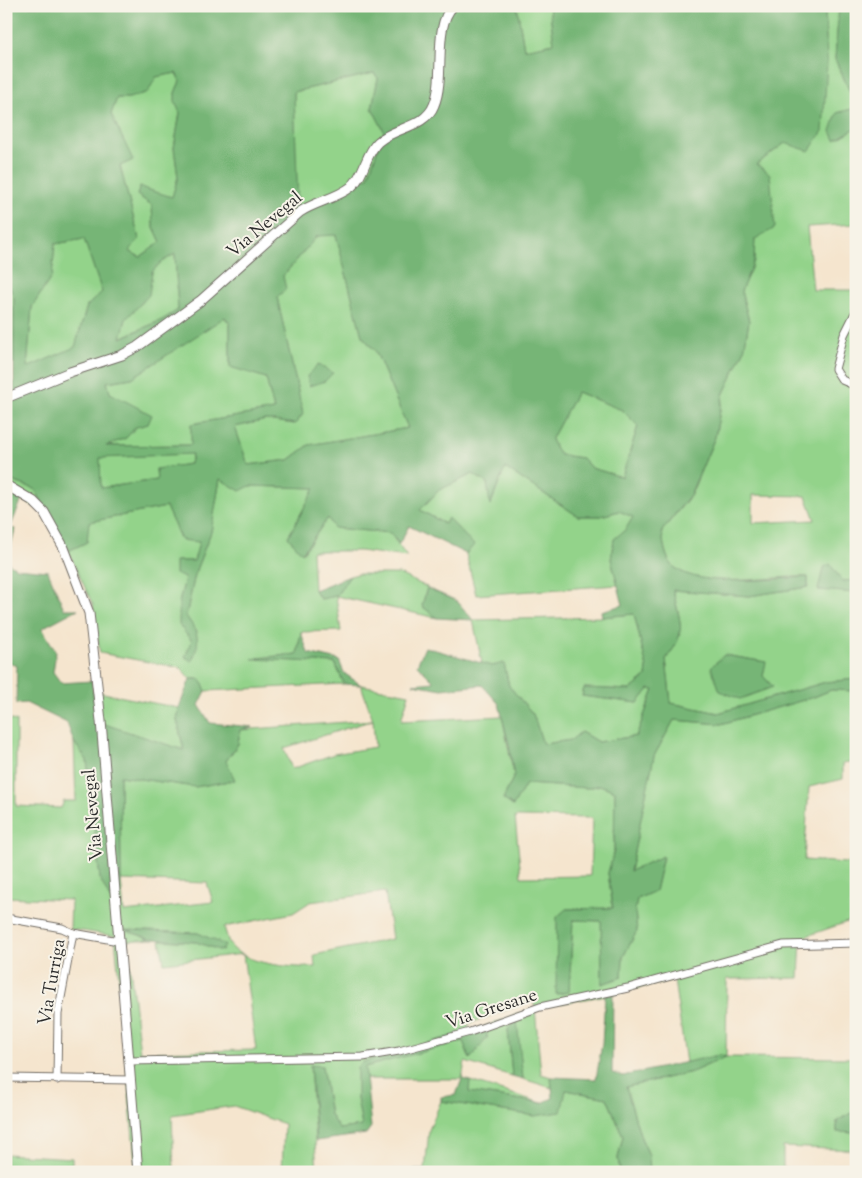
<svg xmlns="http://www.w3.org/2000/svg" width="862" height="1178" font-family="'Sorts Mill Goudy',serif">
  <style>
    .green { fill: #93d38a; stroke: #5f7f5a; fill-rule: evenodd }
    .forest { fill: #76b576; stroke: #507050; fill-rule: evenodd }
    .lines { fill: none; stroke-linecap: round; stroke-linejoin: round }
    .minor-casing { stroke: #726c64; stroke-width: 9 }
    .major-casing { stroke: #726c64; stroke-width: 11 }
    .minor { stroke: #fff; stroke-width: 7 }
    .major { stroke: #fff; stroke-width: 9 }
    .labels { text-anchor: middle; stroke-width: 4; stroke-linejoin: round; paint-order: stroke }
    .street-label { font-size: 18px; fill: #2b2b2b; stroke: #f7f3e8 }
  </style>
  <rect width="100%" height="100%" fill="#f7f3e8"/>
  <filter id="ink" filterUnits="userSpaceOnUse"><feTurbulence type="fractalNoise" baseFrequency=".02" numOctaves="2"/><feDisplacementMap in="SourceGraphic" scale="10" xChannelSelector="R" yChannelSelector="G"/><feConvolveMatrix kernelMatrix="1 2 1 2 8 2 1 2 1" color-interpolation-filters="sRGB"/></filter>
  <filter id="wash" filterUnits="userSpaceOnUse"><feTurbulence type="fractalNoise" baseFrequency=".0096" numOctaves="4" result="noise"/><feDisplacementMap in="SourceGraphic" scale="20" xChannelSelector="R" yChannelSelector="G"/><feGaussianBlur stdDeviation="1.12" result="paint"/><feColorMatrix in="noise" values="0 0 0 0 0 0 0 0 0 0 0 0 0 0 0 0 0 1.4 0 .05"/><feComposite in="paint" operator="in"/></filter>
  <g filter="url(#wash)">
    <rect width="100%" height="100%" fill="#f5e5ce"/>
    <!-- green -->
    <g class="green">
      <polygon points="517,6 549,6 554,43 524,49"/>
      <path d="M834,6H839L835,59L856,105V108L837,113L835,140L856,128V224L807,227L813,290H856V580L842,581L818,589L856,593V679L826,682L718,713L671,703L666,659C687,632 680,622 673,590L749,596L808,587V577C773,575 702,591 674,567C665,559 663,542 662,531L691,495L715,437L723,395L744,351L749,321L741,291L754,261L757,164L785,143L827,63L825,12ZM753,495L806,496L815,520L753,523ZM725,655L765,662L763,676L773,687L711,667Z"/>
      <polygon points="176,73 180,81 175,93 180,113 174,148 178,177 172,198 140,187 137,195 152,205 153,225 161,242 140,257 129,251 139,239 120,166 132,160 111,114 117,98 129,98 156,77"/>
      <polygon points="374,73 378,78 372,108 384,131 368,177 297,208 294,92"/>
      <polygon points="336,234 362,336 376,352 408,428 309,445 289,460 248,465 235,427 266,420 295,424 303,414 277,297 283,276 317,236"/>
      <polygon points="84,239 102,292 87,306 75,348 27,368 32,307 52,276 55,244"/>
      <polygon points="175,254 178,310 162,320 120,338 126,319 148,295 152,272 160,263"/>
      <polygon points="6,277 14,297 14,363 6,362"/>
      <polygon points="224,317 230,324 230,366 266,378 274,410 191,424 192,445 104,446 126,438 136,427 148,424 110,393 107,382 132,378"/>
      <polygon points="577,392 622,410 638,426 622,477 591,468 582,458 560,455 551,440"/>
      <polygon points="192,453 190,464 156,469 157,480 101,488 99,458"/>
      <polygon points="505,468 578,516 601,516 619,511 633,517 611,559 618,585 476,595 466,554 473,545 448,518 445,524 420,510 439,490 473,474 487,483 491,504"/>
      <polygon points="6,479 35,489 48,515 22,499 6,494"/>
      <polygon points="220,479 250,486 315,488 288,537 303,553 328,518 334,528 390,533 407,557 360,551 312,551 314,590 320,599 336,596 350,576 358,574 399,574 427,587 422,606 437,618 336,596 341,631 301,632 297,654 257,658 335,663 344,684 206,691 201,679 190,679 181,668 100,653 93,605 68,551 87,542 88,522 166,507 181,540 200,541 194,561 176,561 185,578 179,603 192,641 185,657 197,632 186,616 196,570 211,532"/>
      <polygon points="634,614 647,668 646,677 630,690 584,688 582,696 638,703 649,689 654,690 636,736 598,742 581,732 572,740 543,744 533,714 509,686 504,664 492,666 482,663 473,620 602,617"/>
      <path d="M361,685L409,694L401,721L502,716L514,776L503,799L513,806L526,784L588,788L600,785L615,791L614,851L608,873L613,908L566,909L557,994L569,992L573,920L602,921V984L622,977L623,957L637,931L635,911L637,899L655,891L663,857L630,871L654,756L674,720L721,724L814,697L831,690L856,691V761L843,763V779L809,787L804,860L848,863L856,860V919L801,938L799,978L727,979L726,1057L856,1058V1111L837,1121V1132L856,1133V1150L783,1147V1168L831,1172H650L649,1155L641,1138L626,1087L692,1072L725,1057L719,1055L686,1063L674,980L613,994L535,1008L541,1074L551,1077L552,1088L523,1079L516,1022L508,1029L512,1076L465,1062L462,1079H366L364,1067L463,1041L470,1059L487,1038L486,1026L535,1008L533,1000L468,1024L470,1032L363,1062L357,1098L362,1126L339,1129L330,1115L322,1066H310L317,1171L425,1170L429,1130L441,1101L535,1116L566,1090L607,1098L623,1136L618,1158L620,1172H282L284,1124L234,1106L172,1115L174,1172H136L115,936L70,929L71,900L6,897V719L16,721V806L61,808L64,801H76L74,742L87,760L100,879L121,880L120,776L195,787L234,780L226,761L238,744L240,730L373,720ZM373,720L375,747L334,754L292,769L284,748ZM515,817L592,818L590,876L521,877ZM121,880L207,883L213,902L124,912ZM385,892L392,939L314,955L315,967C293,968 242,965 229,943C227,938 226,932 224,927L293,913L310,902ZM127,931L198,933L222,951L196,942L160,940L164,963L243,954L256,1050L140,1052L127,941L151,939Z"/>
      <polygon points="93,691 179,708 177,720 184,751 95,721"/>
      <polygon points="470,1081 542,1103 468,1092"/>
      <polygon points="6,1154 72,1158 72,1172 6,1172"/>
    </g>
    <!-- forest -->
    <g class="forest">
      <path d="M6,6H517L524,49L554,43L549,6H834L825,12L827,63L823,131L809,151L785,143L757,164L770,174L775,228L755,239L754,261L741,291L749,321L744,351L723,395L715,437L690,495L662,531C663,542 665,559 674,567C700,589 775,578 808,577V587L749,596L673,590C679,623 689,630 666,659L671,703L718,713L826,682L856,679V691L831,690L814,697L721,724L674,720L654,756L630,871L663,856L655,891L637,899L635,911L637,931L623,957L622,977L602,984L601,921L573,920L569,992L556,994L557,917L566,909L613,908L608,873L614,851L615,791L600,785L588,788L526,784L513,806L503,799L514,776L509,745L499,704L482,685L442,689L413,684L434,682L417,665L425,647L492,666L504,663L509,686L533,714L543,744L571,740L581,732L598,742L636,736L654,690L649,689L638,703L582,696L584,688L630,690L646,677L647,668L634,614L602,617L601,611L623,605L611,559L614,539L625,530L633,517L619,511L601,516H578L505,468L490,505L487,483L473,474L439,490L420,510L445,524L448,518L474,545L466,554L409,526L399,544L390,533L334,528L328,518L302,553L288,537L315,488L250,486L240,491L220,479L211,532L196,570L186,616C199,634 201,640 192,661L185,657L192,641L179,625V603L185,578L175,574V561H194L199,542L181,540L166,507L89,522L87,542L68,551L35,489L6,479V396L14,393V298L6,277ZM176,73L180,81L175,93V102L180,113L174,148L178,177L172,197L140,187L137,195L152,205L153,225L161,242L140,257L129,251L139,239L120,166L133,160L111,114L117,98H129L148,92L156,77ZM374,73L378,78L372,108L384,131L368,177L298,208L294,92ZM336,235L362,336L376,352L408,428L309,445L289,460L248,465L235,427L266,420L295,424L303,414L277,297L286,289L283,276L317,236ZM84,239L102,292L87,306L75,347L27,368L32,307L52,276L55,244ZM175,254L178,310L162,320L121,338L126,319L149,295L152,272L160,263ZM225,317L230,324V367L266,378L274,410L191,424V445L106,446L126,438L136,427L148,424L152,415L110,393L107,382L132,378ZM577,392L622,410L638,426L622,477L591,468L582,458L560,455L551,440ZM192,454L190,464L156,469L157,480L101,488L100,458Z"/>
      <polygon points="839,6 856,6 856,105 835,59"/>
      <polygon points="856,108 856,128 835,140 831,131 837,113"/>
      <polygon points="318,365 333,373 325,381 309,386 307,376"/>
      <polygon points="6,494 22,499 10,528 15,529 7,562 16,568 48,571 64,609 78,609 42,628 56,652 53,672 61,683 92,681 95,721 184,750 177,720 179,708 190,679 201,679 206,691 199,705 210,723 253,727 240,730 238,744 226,761 235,780 195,787 120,776 121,880 112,903 100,879 87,760 74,742 67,723 26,703 16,704 17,666 6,662"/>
      <polygon points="830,564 842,581 856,580 856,593 818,590 823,568"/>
      <polygon points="350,576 336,596 321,599 314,590"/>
      <polygon points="427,588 457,601 473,620 437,618 422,606"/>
      <polygon points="301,632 308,653 339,660 344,673 361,685 344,684 335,663 252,659 297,654"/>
      <polygon points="724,655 766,662 763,676 773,687 740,699 720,691 711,667"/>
      <polygon points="125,930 198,933 225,945 222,951 196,942 151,939"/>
      <polygon points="613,994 612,1073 623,1076 719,1055 726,1057 692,1072 626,1087 641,1138 649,1155 650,1172 620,1172 618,1158 623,1136 607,1098 566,1090 561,1112 535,1116 441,1101 441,1097 456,1095 462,1079 470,1081 469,1092 542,1103 553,1098 551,1077 596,1079 602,1044 605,996"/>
      <polygon points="517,1021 523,1079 512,1076 508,1029"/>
      <polygon points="486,1026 487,1038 470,1059 463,1041 365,1067 371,1127 366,1134 316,1141 310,1065 322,1066 330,1115 339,1129 362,1126 357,1098 357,1067 363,1062"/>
      <polygon points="856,1111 856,1133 837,1132 837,1121"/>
    </g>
  </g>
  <g filter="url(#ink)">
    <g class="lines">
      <defs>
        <g id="minor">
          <polyline points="856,311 844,335 835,369 842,380 856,386"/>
          <polyline points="6,918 62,928 73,933 119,941"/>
          <polyline points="129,1061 363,1057 399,1051 470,1032 540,1007 628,988 783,945 856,943"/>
          <polyline points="6,1078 130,1080"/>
          <polyline points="57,1080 58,1014 73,933"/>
        </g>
        <g id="major">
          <path d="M6,398L70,372L122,355L137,347L200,301L300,212C315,202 337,198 351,187C365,175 365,154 378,142C394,127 425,128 434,105C446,77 432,27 453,6"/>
          <polyline points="6,485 33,501 44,512 64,548 89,613 101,721 138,1172"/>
        </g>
      </defs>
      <!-- minor casing -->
      <use href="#minor" class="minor-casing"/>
      <!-- major casing -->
      <use href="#major" class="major-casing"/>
      <!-- minor -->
      <use href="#minor" class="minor"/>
      <!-- major -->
      <use href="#major" class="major"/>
    </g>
  </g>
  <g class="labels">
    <!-- street labels -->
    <g class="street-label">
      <text transform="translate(264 224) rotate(-40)" y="6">Via Nevegal</text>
      <text transform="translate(92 815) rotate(-95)" y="6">Via Nevegal</text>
      <text transform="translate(51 982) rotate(-80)" y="6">Via Turriga</text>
      <text transform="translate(491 1008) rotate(-18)" y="6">Via Gresane</text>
    </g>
  </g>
  <!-- margin -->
  <rect width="862" height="1178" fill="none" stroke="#f7f3e8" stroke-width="25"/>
</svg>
